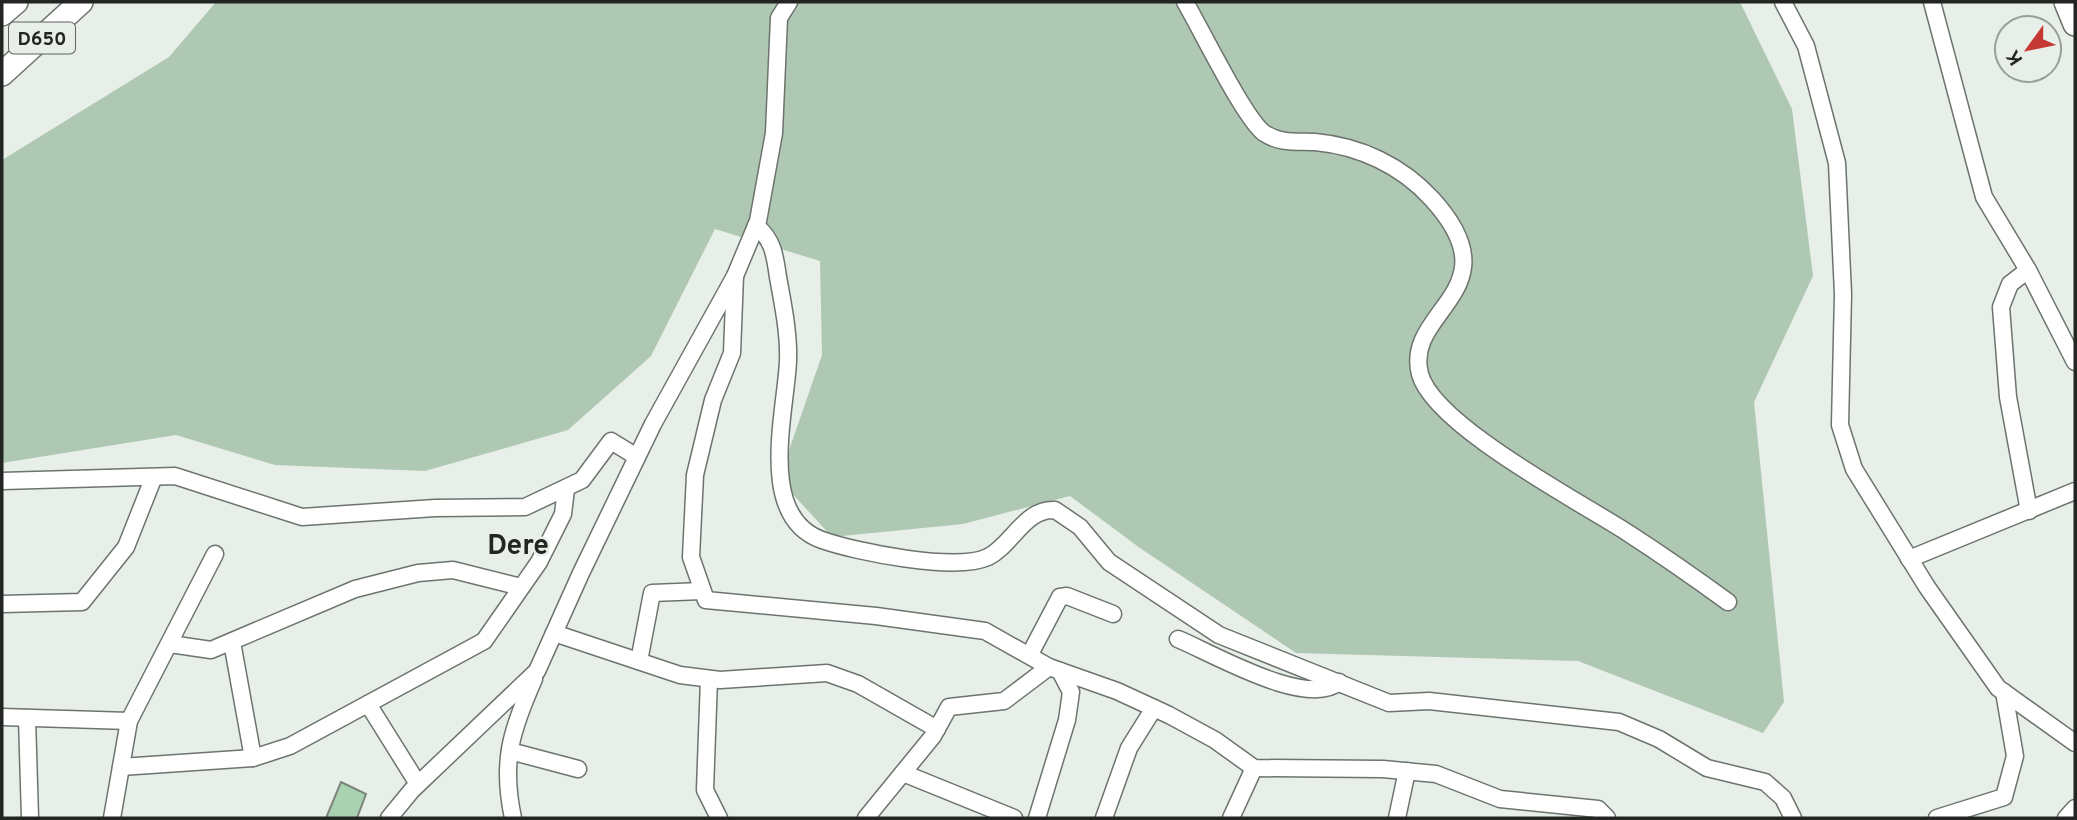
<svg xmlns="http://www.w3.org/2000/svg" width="2077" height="820" font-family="Overpass,sans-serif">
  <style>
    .green { fill: #afc8b3 }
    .building { fill: #a9d3b0; stroke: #7c847d; stroke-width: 2 }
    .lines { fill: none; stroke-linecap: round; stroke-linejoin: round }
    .minor-casing { stroke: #6c746d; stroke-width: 19 }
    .highway-casing { stroke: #6c746d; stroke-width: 26 }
    .minor { stroke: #fff; stroke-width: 16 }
    .highway { stroke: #fff; stroke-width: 23 }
    .labels { text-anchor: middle; stroke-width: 5; stroke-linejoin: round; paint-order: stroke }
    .shield { fill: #e7efe8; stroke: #5d625d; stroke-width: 2 }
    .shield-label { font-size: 19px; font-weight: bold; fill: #222522 }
    .district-label { font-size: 28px; font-weight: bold; fill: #222522; stroke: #e7efe8 }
  </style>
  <rect width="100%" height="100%" fill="#e7efe8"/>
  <!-- green -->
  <polygon class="green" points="216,2 1740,2 1792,109 1813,276 1754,402 1784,702 1763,733 1578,661 1296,653 1140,548 1070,496 963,524 832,537 779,479 822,355 820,261 715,229 651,356 568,430 425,471 275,465 176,435 2,463 2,160 169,57"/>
  <!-- building -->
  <polygon class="building" points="341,782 366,794 357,818 326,818"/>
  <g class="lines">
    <defs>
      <g id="minor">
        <path d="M1185,2C1201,29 1244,118 1264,133C1280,144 1298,141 1315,142C1360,146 1402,166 1432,199C1516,291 1403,310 1420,374C1433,425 1582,503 1628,533C1662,555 1695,578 1728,602"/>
        <polyline points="1783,2 1806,46 1837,163 1843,294 1840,425 1854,469 1927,587 1998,688 2075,743"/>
        <polyline points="1932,2 1984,197 2028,270 2075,362"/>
        <path d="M756,226C773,239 775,256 778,277C783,305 789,333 788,361C786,411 756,517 822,540C856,552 956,572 988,557C1012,545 1025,508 1055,510L1080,527L1109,562L1219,635L1389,703L1429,701L1619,722L1659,739L1707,768L1765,782L1783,798L1793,818"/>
        <polyline points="2028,270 2010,284 2001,307 2008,397 2029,511"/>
        <polyline points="735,276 732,353 713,400 695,475 691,557 706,600 876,616 985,631 1049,667 1117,691 1169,715 1215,740 1254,768 1383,769 1436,774 1500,799 1598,809 1607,818"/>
        <polyline points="2,481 175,476 302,517 435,508 525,507 582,480 611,441 637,457"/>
        <polyline points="1909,559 2075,491"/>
        <polyline points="2,604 82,602 126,547 153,479"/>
        <polyline points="554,633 680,675 720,680 827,673 858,684 937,729"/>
        <path d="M1178,639C1212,653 1307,709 1339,682"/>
        <polyline points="232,642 253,758"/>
        <polyline points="170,644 211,650 355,589 418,573 453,570 521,587"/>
        <polyline points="1030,654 1060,597 1067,596 1113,614"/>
        <polyline points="639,661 652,593 702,591"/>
        <polyline points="709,679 705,790 719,818"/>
        <polyline points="368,704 418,784"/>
        <polyline points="2,717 129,721"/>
        <polyline points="27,718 30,818"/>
        <polyline points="510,751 578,769"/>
        <polyline points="121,767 253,758 290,746 484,641 539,562 563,514 566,489"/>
        <polyline points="903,773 1014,818"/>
        <polyline points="112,818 129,721 215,554"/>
        <polyline points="389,818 412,790 537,671 581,573 653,424 735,276 758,221 774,133 779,18 789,2"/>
        <path d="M513,818C501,762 511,731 534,679"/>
        <polyline points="866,818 933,736 949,707 1004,701 1049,667"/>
        <polyline points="1037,818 1067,720 1071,692 1060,671"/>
        <polyline points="1104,818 1129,748 1154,708"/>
        <polyline points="1231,818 1254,768"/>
        <polyline points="1397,818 1407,771"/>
        <polyline points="1937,818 2004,797 2015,756 2004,692"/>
        <polyline points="2066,818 2075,808"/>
      </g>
      <g id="highway">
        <polyline points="2066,2 2075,24"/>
        <polyline points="2,14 16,2"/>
        <polyline points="2,74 81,2"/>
      </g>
    </defs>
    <!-- minor casing -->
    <use href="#minor" class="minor-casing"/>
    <!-- highway casing -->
    <use href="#highway" class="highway-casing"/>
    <!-- minor -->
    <use href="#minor" class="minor"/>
    <!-- highway -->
    <use href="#highway" class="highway"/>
  </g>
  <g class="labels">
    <!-- shield labels -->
    <rect class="shield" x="9" y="22.5" width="66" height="31" rx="5"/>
    <g class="shield-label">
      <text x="42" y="45">D650</text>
    </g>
    <!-- district labels -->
    <g class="district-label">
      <text x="518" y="554">Dere</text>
    </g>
  </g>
  <!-- border -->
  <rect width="2077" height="820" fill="none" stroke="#222522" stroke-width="7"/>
  <!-- north arrow -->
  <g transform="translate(2028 49) rotate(237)"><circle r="33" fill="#e7efe8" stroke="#989e99" stroke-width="2"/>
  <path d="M0-5L12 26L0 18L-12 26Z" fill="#c63833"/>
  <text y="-10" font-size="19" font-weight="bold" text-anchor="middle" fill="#222522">K</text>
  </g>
</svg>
